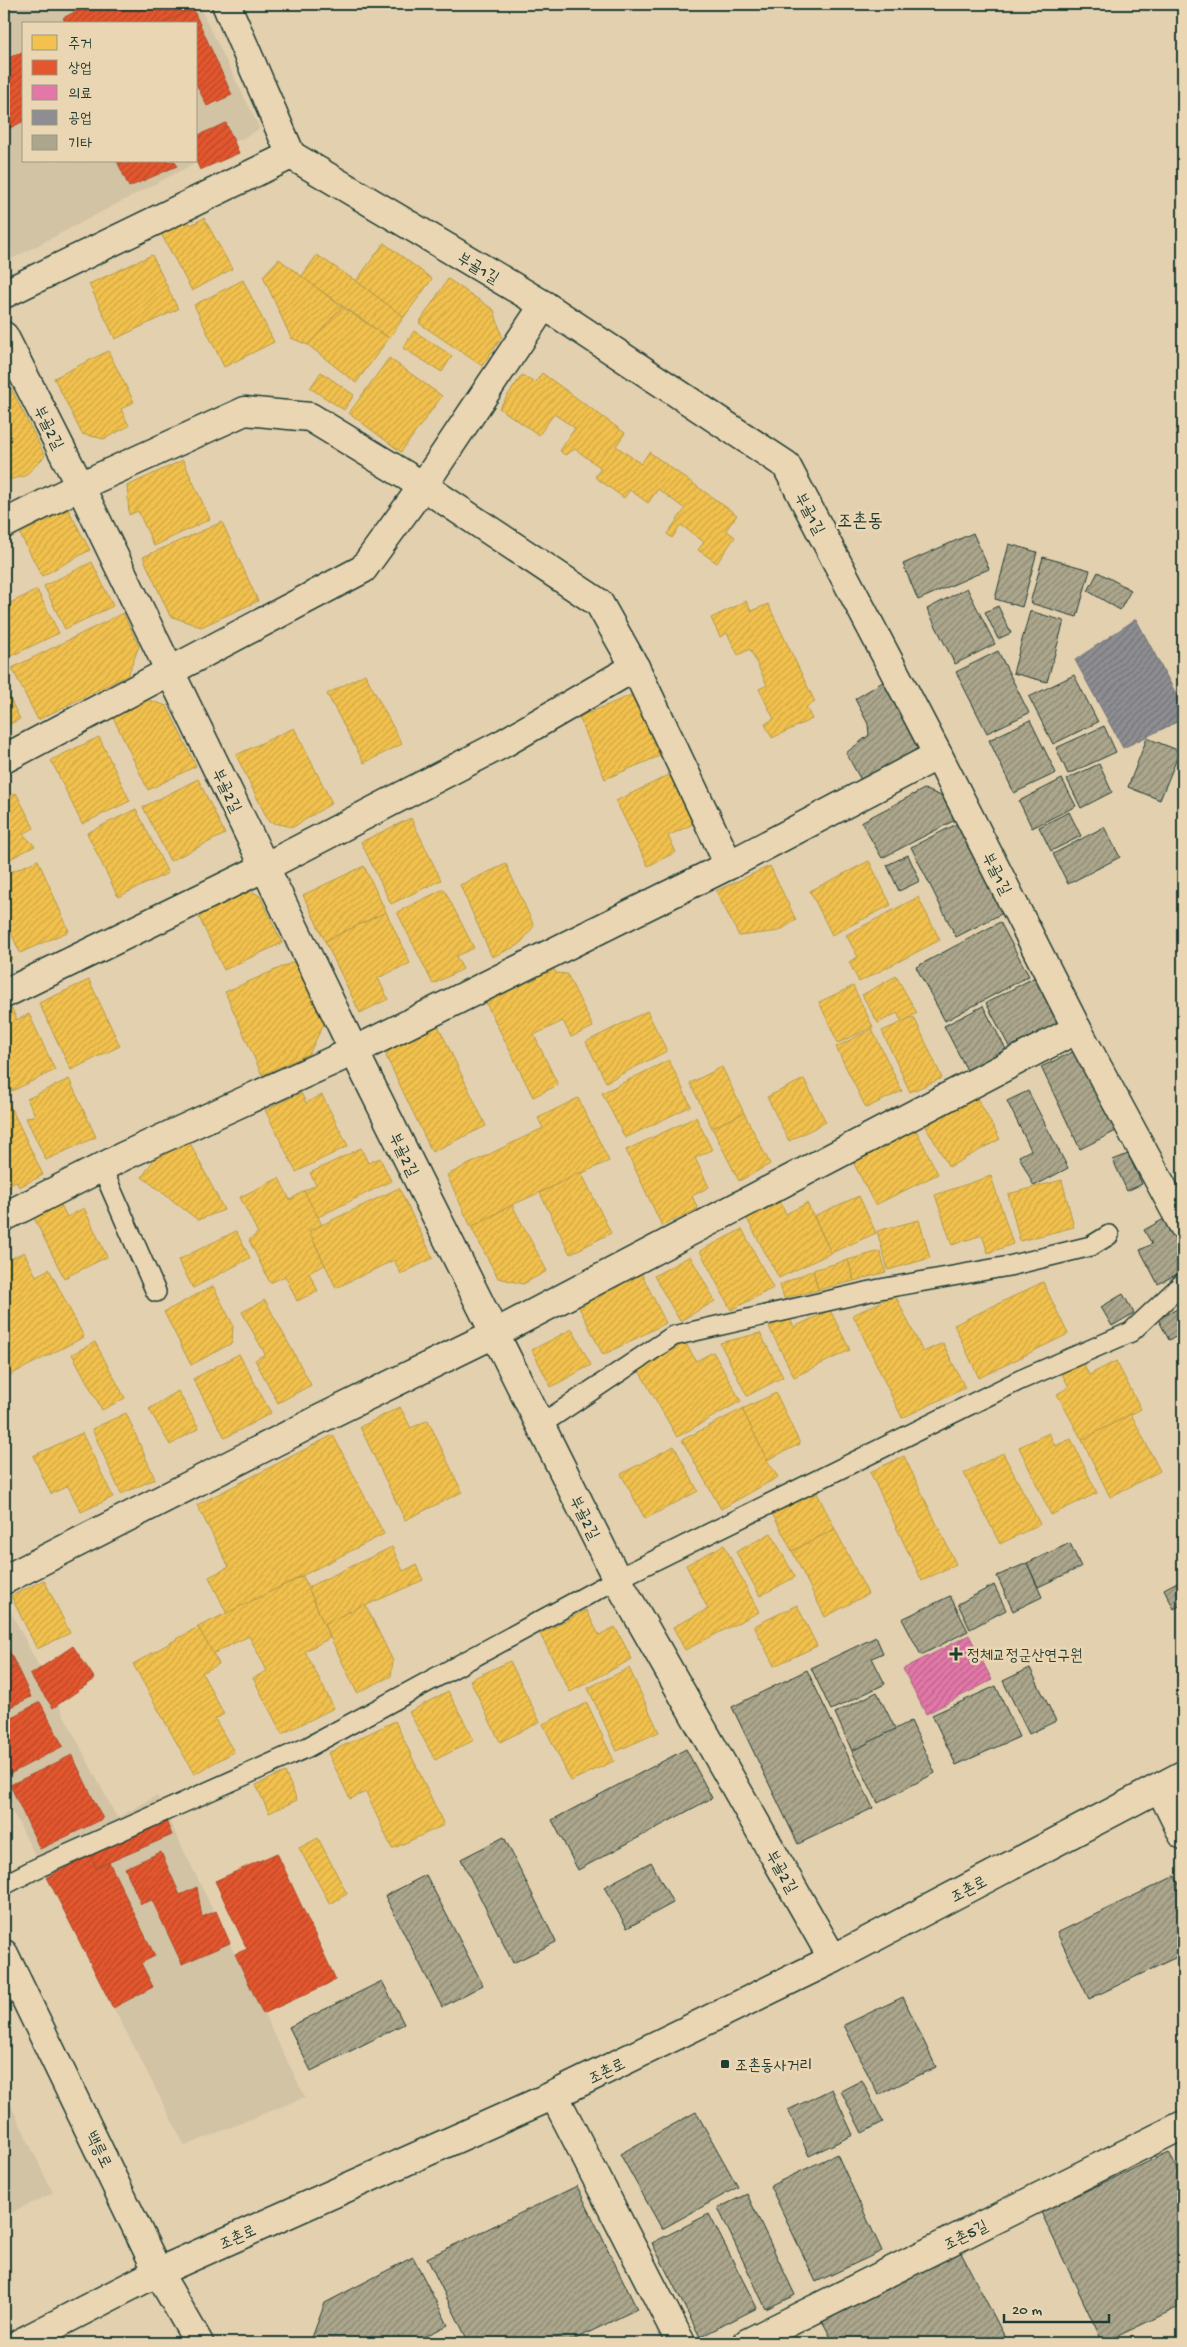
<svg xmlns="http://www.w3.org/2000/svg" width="1187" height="2347" font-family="'Gochi Hand','Poor Story',sans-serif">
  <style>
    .built { fill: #d2c3a4; fill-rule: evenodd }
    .homes { fill: url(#homes-hatch); stroke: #b39946 }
    .shops { fill: url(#shops-hatch); stroke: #a94f30 }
    .health { fill: url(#health-hatch); stroke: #a86685 }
    .industry { fill: url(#industry-hatch); stroke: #6c7576 }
    .building { fill: url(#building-hatch); stroke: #1f3d34 }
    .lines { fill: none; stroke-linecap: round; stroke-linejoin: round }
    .lane-casing { stroke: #1f3d34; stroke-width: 22 }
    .street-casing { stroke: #1f3d34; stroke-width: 31 }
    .secondary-casing { stroke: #1f3d34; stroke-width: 31 }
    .lane { stroke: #ebd6b4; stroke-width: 19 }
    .street { stroke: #ebd6b4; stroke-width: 28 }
    .secondary { stroke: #ebd6b4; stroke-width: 28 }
    .poi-dot { fill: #1f3d34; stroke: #ebd6b4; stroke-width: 2 }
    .labels { text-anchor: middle; stroke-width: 5; stroke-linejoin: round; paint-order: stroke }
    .street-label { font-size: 16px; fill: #1f3d34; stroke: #ebd6b4 }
    .poi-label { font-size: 16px; fill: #1f3d34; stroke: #ebd6b4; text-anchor: start }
    .quarter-label { font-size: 19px; fill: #1f3d34; stroke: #ebd6b4 }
  </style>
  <defs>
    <pattern id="homes-hatch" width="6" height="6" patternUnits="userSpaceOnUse" patternTransform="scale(1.25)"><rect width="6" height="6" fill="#f2c14e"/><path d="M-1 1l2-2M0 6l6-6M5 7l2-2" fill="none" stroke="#cfa745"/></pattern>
    <pattern id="shops-hatch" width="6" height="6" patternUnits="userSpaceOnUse" patternTransform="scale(1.25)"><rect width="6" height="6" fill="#e4572e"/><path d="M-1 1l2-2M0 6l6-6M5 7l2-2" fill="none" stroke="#b84928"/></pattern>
    <pattern id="health-hatch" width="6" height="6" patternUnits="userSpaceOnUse" patternTransform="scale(1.25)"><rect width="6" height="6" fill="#e377a8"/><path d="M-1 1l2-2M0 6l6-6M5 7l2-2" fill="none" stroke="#b7638a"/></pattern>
    <pattern id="industry-hatch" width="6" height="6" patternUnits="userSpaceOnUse" patternTransform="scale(1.25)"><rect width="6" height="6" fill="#8d8d92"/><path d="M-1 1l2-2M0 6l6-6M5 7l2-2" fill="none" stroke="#737478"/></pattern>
    <pattern id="building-hatch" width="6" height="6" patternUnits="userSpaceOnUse" patternTransform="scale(1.25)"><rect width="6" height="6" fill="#aca68c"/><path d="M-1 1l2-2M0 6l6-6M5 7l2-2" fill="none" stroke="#8b8873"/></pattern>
  </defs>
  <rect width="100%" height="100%" fill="#e3d0af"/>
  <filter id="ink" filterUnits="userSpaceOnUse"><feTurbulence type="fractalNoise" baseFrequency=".02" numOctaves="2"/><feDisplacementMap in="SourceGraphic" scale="10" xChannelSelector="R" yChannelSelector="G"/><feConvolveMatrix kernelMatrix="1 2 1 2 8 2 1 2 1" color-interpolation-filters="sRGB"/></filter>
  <g filter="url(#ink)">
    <!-- built -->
    <g class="built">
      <path d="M4,4H198L260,129L4,263ZM24,24H196V161H24Z"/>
      <polygon points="4,1599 117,1818 157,1796 305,2097 185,2146 4,1795"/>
      <polygon points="4,2091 53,2193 4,2216"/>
    </g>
    <!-- homes -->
    <g class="homes">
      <polygon points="186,216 191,225 204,218 232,269 192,291 159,230"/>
      <polygon points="384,243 432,279 404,317 356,281"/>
      <polygon points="152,255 178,309 115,339 89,284"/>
      <polygon points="317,255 356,281 404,317 389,338 301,277"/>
      <polygon points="279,259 342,307 308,345 291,338 263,276"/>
      <polygon points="448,279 494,310 502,337 482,366 419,323"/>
      <polygon points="243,280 274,342 224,367 194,305"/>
      <polygon points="342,307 389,338 356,383 308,345"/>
      <polygon points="414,331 452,356 442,372 403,348"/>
      <polygon points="108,351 134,402 121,409 129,426 104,439 82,434 54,378"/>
      <polygon points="389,358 442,396 401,452 349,413"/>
      <polygon points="321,372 354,395 344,410 310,388"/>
      <polygon points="542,373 625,433 616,446 641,464 649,452 737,515 726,530 735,537 717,563 698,550 704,542 681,525 672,538 667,534 685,509 658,489 648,503 630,490 624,498 595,477 601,468 575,449 565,455 560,451 575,428 554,414 539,435 499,408 522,375 535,383"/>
      <polygon points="4,374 45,456 25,476 4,481"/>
      <polygon points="183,460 210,519 154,546 138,511 129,515 127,486"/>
      <polygon points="68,509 90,550 42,576 20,534"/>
      <polygon points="222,522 258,601 201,627 170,616 143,557"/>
      <polygon points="92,562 113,606 65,629 44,586"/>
      <polygon points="37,590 59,633 11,656 4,641 4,606"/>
      <polygon points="746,601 751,611 768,604 815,702 806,707 812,719 772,738 765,724 774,719 759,689 767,685 750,649 738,655 727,633 720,637 711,618"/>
      <polygon points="123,613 139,646 128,675 38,720 12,668"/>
      <polygon points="365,674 402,744 364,763 327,694"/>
      <polygon points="4,687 20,719 4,727"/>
      <polygon points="636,693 662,755 605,779 579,717"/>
      <polygon points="142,698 167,706 196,766 148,790 111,713"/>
      <polygon points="294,728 332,803 293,827 269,822 236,755"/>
      <polygon points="99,737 130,801 82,824 51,760"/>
      <polygon points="671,774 695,823 668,836 676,852 648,866 616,801"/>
      <polygon points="198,779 225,834 170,861 143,807"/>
      <polygon points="16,793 34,828 23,834 35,846 4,862 4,799"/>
      <polygon points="136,809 168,873 118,897 87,833"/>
      <polygon points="411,818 441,880 391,904 361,842"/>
      <polygon points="38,860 69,931 20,953 4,917 4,875"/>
      <polygon points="869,861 891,905 832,935 810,891"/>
      <polygon points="506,864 534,926 519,945 492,957 460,885"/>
      <polygon points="364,866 386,912 325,941 303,895"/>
      <polygon points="770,866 796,920 779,931 739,936 716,891"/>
      <polygon points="248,889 260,896 282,943 224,970 197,913"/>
      <polygon points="444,889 474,948 456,956 463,969 433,984 397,912"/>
      <polygon points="918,897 940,940 859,982 849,962 858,957 846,935"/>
      <polygon points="386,912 410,963 378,978 388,999 360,1013 325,941"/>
      <polygon points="4,942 12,959 4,963"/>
      <polygon points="298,960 325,1021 309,1054 262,1075 225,992"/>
      <polygon points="549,961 556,973 567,974 593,1027 571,1037 563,1021 534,1035 558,1085 533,1097 482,995"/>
      <polygon points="896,976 917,1013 902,1022 897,1013 878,1023 862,995"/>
      <polygon points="89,980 120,1046 71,1070 39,1003"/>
      <polygon points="853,986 873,1027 838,1043 819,1002"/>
      <polygon points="12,1009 17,1020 29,1014 55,1070 12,1091 4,1073 4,1013"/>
      <polygon points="647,1011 667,1051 606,1082 586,1042"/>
      <polygon points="914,1017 942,1078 910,1092 882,1031"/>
      <polygon points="435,1019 486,1126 432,1152 386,1056 396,1038"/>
      <polygon points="872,1029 902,1091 866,1108 836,1047"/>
      <polygon points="669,1060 691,1106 625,1138 602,1093"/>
      <polygon points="722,1067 744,1113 712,1128 690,1083"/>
      <polygon points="69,1079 96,1137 46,1160 26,1118 35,1115 27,1099"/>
      <polygon points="804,1079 826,1122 789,1141 767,1097"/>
      <polygon points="301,1093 306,1103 322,1095 348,1146 296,1172 265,1110"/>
      <polygon points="976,1096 1000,1139 949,1167 925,1125"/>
      <polygon points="578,1098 609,1161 512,1205 471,1227 447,1175 543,1128 538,1118"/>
      <polygon points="7,1099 43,1175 19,1187 16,1181 5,1186 4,1184 4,1101"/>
      <polygon points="744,1113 770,1164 739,1181 712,1128"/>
      <polygon points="696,1117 712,1150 695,1158 709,1187 692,1196 698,1209 662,1226 626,1150"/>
      <polygon points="914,1126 938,1174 875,1205 851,1158"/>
      <polygon points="189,1141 224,1210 198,1220 142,1177 155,1158"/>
      <polygon points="361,1148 368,1163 380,1158 391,1181 316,1218 304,1191 316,1185 310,1173"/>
      <polygon points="581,1172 611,1233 570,1254 540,1193"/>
      <polygon points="991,1176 1013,1244 988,1253 982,1235 952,1245 935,1195"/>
      <polygon points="279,1178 290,1200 304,1191 322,1225 309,1231 325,1265 309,1273 318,1291 297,1301 285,1276 270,1283 249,1240 258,1233 240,1197"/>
      <polygon points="1062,1180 1074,1227 1020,1241 1008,1194"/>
      <polygon points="399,1188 433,1258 401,1274 394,1260 336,1288 309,1231"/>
      <polygon points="859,1196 876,1233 831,1253 814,1216"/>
      <polygon points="780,1202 786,1214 807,1203 831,1253 779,1278 747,1219"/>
      <polygon points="61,1205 67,1217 84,1208 107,1257 64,1278 34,1218"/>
      <polygon points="512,1205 547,1271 523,1284 498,1278 471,1227"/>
      <polygon points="919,1220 930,1258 888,1270 877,1231"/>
      <polygon points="742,1229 773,1288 731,1310 700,1251"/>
      <polygon points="236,1231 250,1258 193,1288 178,1260"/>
      <polygon points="880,1251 886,1272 854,1281 848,1260"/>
      <polygon points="24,1252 36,1276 49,1269 84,1337 10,1375 4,1364 6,1342 4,1338 4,1262"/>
      <polygon points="690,1256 715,1301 680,1321 654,1276"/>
      <polygon points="848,1260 854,1281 818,1290 813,1270"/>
      <polygon points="813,1270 818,1290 784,1298 780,1285"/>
      <polygon points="641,1273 666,1323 603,1355 578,1305"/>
      <polygon points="1043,1282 1068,1334 979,1378 954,1325"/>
      <polygon points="213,1286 233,1325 232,1343 191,1365 164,1312"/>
      <polygon points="895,1295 923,1352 943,1343 965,1388 902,1418 853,1315"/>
      <polygon points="265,1300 311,1385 278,1403 255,1360 265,1354 242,1312"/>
      <polygon points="830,1310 850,1350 794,1377 769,1327 789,1317 794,1327"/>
      <polygon points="572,1329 591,1365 551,1387 532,1350"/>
      <polygon points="760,1333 783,1377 747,1396 720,1343"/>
      <polygon points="95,1342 125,1398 102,1410 72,1354"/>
      <polygon points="685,1342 696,1361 713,1352 741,1401 677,1437 638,1369"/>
      <polygon points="239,1354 271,1413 225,1438 193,1379"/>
      <polygon points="1082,1361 1089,1375 1116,1361 1141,1409 1082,1440 1057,1394 1069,1387 1061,1372"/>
      <polygon points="178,1391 199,1428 170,1445 149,1409"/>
      <polygon points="776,1393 800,1444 767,1460 742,1409"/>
      <polygon points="400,1407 411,1428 428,1420 462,1492 405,1520 360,1427"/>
      <polygon points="742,1409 767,1460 778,1477 721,1509 682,1440"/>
      <polygon points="126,1413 155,1479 121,1494 92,1429"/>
      <polygon points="1131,1414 1160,1471 1110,1497 1082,1440"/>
      <polygon points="82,1433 113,1497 81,1512 68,1486 51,1494 33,1456"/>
      <polygon points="1049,1433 1055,1446 1071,1439 1097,1493 1051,1515 1019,1447"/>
      <polygon points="333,1435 384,1534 227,1614 209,1577 229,1567 197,1505"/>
      <polygon points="674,1446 698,1491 645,1519 621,1474"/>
      <polygon points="1003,1453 1040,1524 1000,1544 964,1473"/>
      <polygon points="904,1456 956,1564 922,1581 870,1472"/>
      <polygon points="816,1491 835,1529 792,1551 772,1513"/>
      <polygon points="835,1529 868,1594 825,1617 792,1551"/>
      <polygon points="771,1533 795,1577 760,1596 736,1552"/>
      <polygon points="724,1545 759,1612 685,1650 673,1627 708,1609 686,1565"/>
      <polygon points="392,1547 403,1571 416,1565 423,1580 324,1624 308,1587"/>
      <polygon points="303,1576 330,1638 305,1651 334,1708 282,1734 253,1678 267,1671 249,1636 212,1654 198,1627"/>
      <polygon points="44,1580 70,1633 37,1649 11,1596"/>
      <polygon points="365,1604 393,1661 391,1676 357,1693 324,1624"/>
      <polygon points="797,1605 817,1646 774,1666 754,1626"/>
      <polygon points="586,1610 599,1635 615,1627 632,1659 570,1692 540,1634"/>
      <polygon points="198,1627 219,1664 202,1673 224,1714 215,1719 234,1752 194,1774 133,1664"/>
      <polygon points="510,1661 540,1722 500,1742 470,1680"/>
      <polygon points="629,1668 659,1732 617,1751 588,1688"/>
      <polygon points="448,1691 474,1740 435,1760 409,1712"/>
      <polygon points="587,1703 614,1761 571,1781 543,1724"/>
      <polygon points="395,1721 444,1825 392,1849 366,1792 350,1799 328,1753"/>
      <polygon points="285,1772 297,1800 269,1813 256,1785"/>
      <polygon points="318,1838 347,1894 330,1904 299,1848"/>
    </g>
    <!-- shops -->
    <g class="shops">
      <polygon points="75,4 203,4 161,24 66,24 63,18 78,10"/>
      <polygon points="193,9 232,95 207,106 196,84 196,24 161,24"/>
      <polygon points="24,51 24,121 4,131 4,60"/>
      <polygon points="226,123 239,153 200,170 196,161 196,136"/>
      <polygon points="117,161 175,161 177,166 129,187"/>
      <polygon points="4,1640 17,1667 4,1673"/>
      <polygon points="73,1646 95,1679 53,1708 30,1675"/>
      <polygon points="17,1667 31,1697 4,1710 4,1673"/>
      <polygon points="40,1702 63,1746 6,1776 4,1771 4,1721"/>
      <polygon points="72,1755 103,1819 40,1849 10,1785"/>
      <polygon points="161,1809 172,1835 96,1868 85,1842"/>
      <polygon points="161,1852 180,1895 197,1887 202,1917 216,1911 230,1943 182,1964 152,1900 141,1904 125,1868"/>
      <polygon points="277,1853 336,1980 263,2014 235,1954 247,1949 215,1881"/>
      <polygon points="91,1855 96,1868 109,1862 155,1956 141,1963 153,1987 113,2008 47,1877"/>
    </g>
    <!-- health -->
    <polygon class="health" points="969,1635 992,1680 926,1714 903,1669"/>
    <!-- industry -->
    <polygon class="industry" points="1136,619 1183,707 1183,719 1123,748 1075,660"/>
    <!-- building -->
    <g class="building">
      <polygon points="973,533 989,569 918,600 903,564"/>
      <polygon points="1009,544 1037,552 1022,607 995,599"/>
      <polygon points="1043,557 1090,570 1077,617 1030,603"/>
      <polygon points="1098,572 1131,590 1120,610 1088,591"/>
      <polygon points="967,588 995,644 955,664 927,609"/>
      <polygon points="998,606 1011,633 998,639 985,612"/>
      <polygon points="1030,611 1064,621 1047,682 1013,673"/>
      <polygon points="998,651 1029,713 987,733 956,672"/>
      <polygon points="1074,675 1098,722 1053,744 1029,697"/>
      <polygon points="886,680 920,747 862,782 846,753 869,735 868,724 855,699"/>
      <polygon points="1030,720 1056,773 1014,793 989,740"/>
      <polygon points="1104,726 1116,752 1068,774 1056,748"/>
      <polygon points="1147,738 1180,751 1160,800 1128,787"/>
      <polygon points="1099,764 1112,792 1081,808 1067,779"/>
      <polygon points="1062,779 1076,806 1032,828 1019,801"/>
      <polygon points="924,789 944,797 957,819 882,858 861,822"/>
      <polygon points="1069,812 1081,836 1051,851 1039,827"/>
      <polygon points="961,822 1007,911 956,937 911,847"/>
      <polygon points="1104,827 1120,857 1068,884 1053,854"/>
      <polygon points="908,855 920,881 899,891 887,865"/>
      <polygon points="1000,922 1029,976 945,1021 916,967"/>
      <polygon points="1039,975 1065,1025 1012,1052 986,1003"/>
      <polygon points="983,1006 1009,1055 970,1076 944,1026"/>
      <polygon points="1077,1050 1116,1131 1080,1149 1041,1067"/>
      <polygon points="1028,1091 1068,1168 1034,1186 1019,1156 1031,1150 1007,1101"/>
      <polygon points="1128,1154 1142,1184 1127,1191 1113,1160"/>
      <polygon points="1164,1219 1183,1254 1183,1271 1158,1284 1140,1250 1152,1244 1144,1230"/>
      <polygon points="1123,1294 1134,1313 1112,1326 1101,1307"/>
      <polygon points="1183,1306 1183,1345 1178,1336 1169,1340 1158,1319"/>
      <polygon points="1070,1543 1081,1567 1038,1587 1027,1563"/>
      <polygon points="1027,1563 1042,1597 1013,1611 997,1576"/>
      <polygon points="1183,1579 1183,1604 1174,1609 1164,1589"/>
      <polygon points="994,1585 1006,1610 970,1629 958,1604"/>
      <polygon points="950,1596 968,1631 921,1655 902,1619"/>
      <polygon points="876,1637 883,1653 872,1658 885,1684 831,1710 811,1668"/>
      <polygon points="1030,1668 1056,1721 1029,1734 1003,1681"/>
      <polygon points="807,1670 873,1808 798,1844 732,1707"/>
      <polygon points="996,1686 1019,1737 956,1765 932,1715"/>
      <polygon points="877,1692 896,1730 852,1751 835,1713"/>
      <polygon points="911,1721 935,1773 878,1803 852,1751"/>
      <polygon points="686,1749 712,1798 578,1870 552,1820"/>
      <polygon points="504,1837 556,1942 513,1963 461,1859"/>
      <polygon points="651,1862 673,1903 627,1928 604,1887"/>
      <polygon points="426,1875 483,1985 442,2007 385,1896"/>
      <polygon points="1175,1876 1183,1893 1183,1954 1089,1999 1057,1933"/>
      <polygon points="382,1981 404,2024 311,2071 289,2027"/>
      <polygon points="903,1997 936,2067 878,2095 844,2025"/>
      <polygon points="862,2080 883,2122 862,2133 841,2091"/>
      <polygon points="832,2089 853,2135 809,2156 788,2110"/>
      <polygon points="696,2112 738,2187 662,2229 620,2154"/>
      <polygon points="1169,2152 1183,2183 1183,2305 1103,2343 1041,2212"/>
      <polygon points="837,2154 882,2251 816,2282 770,2186"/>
      <polygon points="577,2186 637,2309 567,2343 469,2343 427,2258"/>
      <polygon points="747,2194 795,2295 766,2309 718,2208"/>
      <polygon points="709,2214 757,2308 700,2337 652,2243"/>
      <polygon points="959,2249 1008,2343 834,2343 821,2319"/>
      <polygon points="413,2257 448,2325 412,2343 310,2343 325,2303"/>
    </g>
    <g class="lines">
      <defs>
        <g id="lane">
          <polyline points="102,1168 156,1292"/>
          <polyline points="540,1425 673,1336 880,1289 1009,1266 1091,1246 1109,1235"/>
          <polyline points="4,1885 35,1869 308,1747 617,1579 1020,1380 1131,1332 1183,1283"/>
        </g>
        <g id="street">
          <polyline points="226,4 291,155 544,305 786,465 938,755 1077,1029 1183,1225"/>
          <polyline points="4,294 291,155"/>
          <polyline points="4,336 80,486 354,1051 617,1579 833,1959"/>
          <polyline points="4,524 80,486 245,411 310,417 423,486 599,603 635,667 729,865"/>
          <polyline points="4,759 363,569 423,486 544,305"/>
          <polyline points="4,994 265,867 504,743 635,667"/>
          <polyline points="4,1217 124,1156 354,1051 729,865 938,755"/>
          <polyline points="4,1580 322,1418 494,1334 1077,1029"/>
          <polyline points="1160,1788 1183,1835"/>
          <polyline points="554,2095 681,2343"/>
          <polyline points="747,2343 1183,2125"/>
        </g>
        <g id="secondary">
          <polyline points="4,1954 158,2272 199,2343"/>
          <polyline points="20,2343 158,2272 554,2095 833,1959 1183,1775"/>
        </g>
      </defs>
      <!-- lane casing -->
      <use href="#lane" class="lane-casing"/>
      <!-- street casing -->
      <use href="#street" class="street-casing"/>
      <!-- secondary casing -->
      <use href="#secondary" class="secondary-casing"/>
      <!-- lane -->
      <use href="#lane" class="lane"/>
      <!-- street -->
      <use href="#street" class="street"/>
      <!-- secondary -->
      <use href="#secondary" class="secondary"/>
    </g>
  </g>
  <!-- markers -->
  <g class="poi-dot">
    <path d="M953.5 1646.5h5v5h5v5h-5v5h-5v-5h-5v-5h5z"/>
    <rect x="720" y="2059" width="10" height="10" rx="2.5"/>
  </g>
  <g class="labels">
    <!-- street labels -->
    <g class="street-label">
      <text transform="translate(479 267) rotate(31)" y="6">부골1길</text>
      <text transform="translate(50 427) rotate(63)" y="6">부골2길</text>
      <text transform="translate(811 513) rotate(62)" y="6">부골1길</text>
      <text transform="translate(228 790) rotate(64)" y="6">부골2길</text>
      <text transform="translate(998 873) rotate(63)" y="6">부골1길</text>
      <text transform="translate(405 1154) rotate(64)" y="6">부골2길</text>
      <text transform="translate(586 1517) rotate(63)" y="6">부골2길</text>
      <text transform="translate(783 1871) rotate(60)" y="6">부골2길</text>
      <text transform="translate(968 1888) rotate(-28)" y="6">조촌로</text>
      <text transform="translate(606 2070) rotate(-26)" y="6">조촌로</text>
      <text transform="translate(100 2149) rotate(64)" y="6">백릉로</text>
      <text transform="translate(965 2234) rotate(-27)" y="6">조촌5길</text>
      <text transform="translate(237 2236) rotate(-24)" y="6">조촌로</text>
    </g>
    <!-- poi labels -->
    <g class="poi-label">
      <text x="967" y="1660">정체교정군산연구원</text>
      <text x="735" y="2070">조촌동사거리</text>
    </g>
    <!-- quarter labels -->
    <g class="quarter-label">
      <text x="860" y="526">조촌동</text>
    </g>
  </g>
  <!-- margin -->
  <rect width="1187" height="2347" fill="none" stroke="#ebd6b4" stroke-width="20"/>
  <rect x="10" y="10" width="1167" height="2327" fill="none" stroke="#1f3d34" stroke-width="2" filter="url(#ink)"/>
  <!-- legend -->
  <rect x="22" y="22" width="175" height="140" fill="#ebd6b4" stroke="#999981"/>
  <rect x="32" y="35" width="25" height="15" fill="#f2c14e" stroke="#999981"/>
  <text x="68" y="48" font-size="15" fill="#1f3d34">주거</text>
  <rect x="32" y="60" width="25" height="15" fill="#e4572e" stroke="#999981"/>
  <text x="68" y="72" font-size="15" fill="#1f3d34">상업</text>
  <rect x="32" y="85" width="25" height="15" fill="#e377a8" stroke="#999981"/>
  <text x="68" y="98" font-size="15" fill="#1f3d34">의료</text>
  <rect x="32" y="110" width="25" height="15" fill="#8d8d92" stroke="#999981"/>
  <text x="68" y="122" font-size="15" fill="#1f3d34">공업</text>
  <rect x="32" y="135" width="25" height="15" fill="#aca68c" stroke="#999981"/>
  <text x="68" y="148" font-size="15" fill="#1f3d34">기타</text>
  <!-- scale -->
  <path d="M1004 2314v8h105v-8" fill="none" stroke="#1f3d34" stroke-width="2.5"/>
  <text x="1012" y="2314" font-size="15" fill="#1f3d34" stroke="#ebd6b4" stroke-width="4" paint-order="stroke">20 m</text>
</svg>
